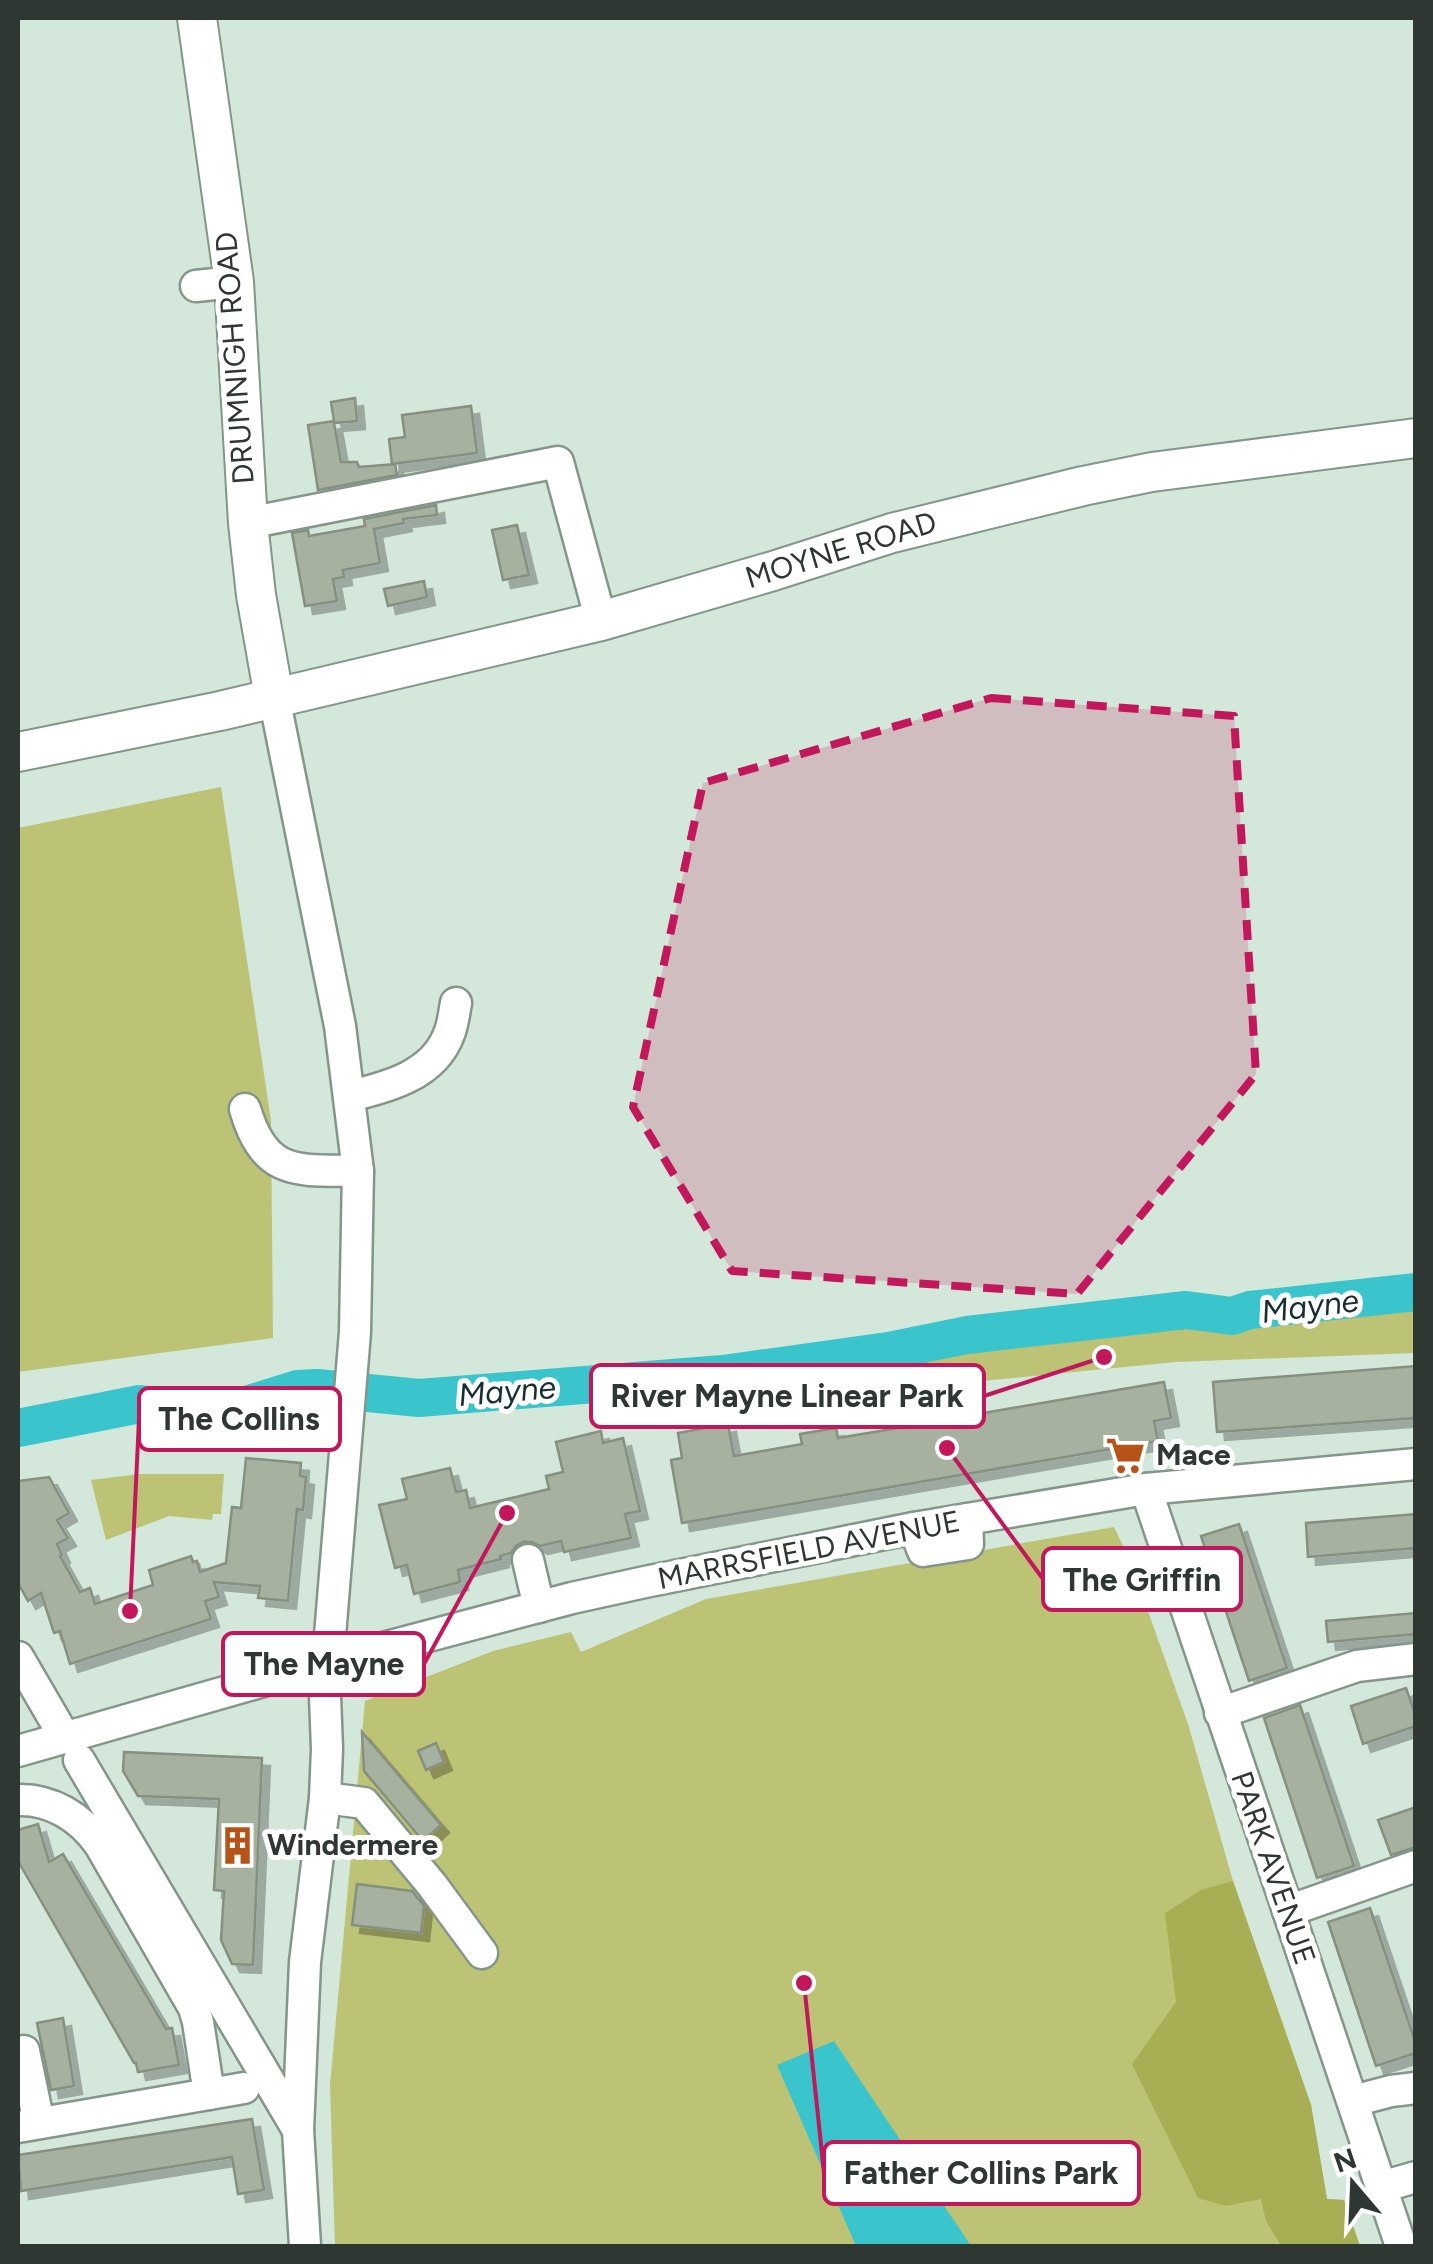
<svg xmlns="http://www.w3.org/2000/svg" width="1433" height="2264" font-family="Figtree,sans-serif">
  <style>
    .green { fill: #bdc374 }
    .forest { fill: #a8ae54 }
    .water { fill: #3ac4cb }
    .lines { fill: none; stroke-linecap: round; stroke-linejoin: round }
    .river { stroke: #3ac4cb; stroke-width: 38 }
    .building { fill: #a6b1a0; stroke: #869080; stroke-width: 2.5; filter: url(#shadow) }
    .minor-casing { stroke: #84968a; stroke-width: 35 }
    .major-casing { stroke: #84968a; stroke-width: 42 }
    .minor { stroke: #fff; stroke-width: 30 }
    .major { stroke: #fff; stroke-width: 38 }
    .marked { fill: #c2185b; fill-opacity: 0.2; stroke: #c2185b; stroke-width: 8; stroke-dasharray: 20 12; stroke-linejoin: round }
    .labels { text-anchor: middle; stroke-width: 10; stroke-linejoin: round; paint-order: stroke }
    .street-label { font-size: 30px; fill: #2f3732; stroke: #fff }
    .poi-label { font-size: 30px; font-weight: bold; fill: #2f3732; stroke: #fff; text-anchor: start }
    .water-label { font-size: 32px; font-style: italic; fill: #182f30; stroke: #fff }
    .leader { fill: none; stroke: #c2185b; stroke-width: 4 }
    .callout-dot { fill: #c2185b; stroke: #fff; stroke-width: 4 }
    .callout { fill: #fff; stroke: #c2185b; stroke-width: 4 }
    .callout-label { font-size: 32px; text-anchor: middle; font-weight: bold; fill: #2f3732 }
  </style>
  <defs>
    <filter id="shadow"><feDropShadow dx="8" dy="8" stdDeviation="0" flood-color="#0004"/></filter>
  </defs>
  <rect width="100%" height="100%" fill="#d3e7da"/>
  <!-- green -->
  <g class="green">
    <polygon points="221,787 271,1121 273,1338 18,1372 18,828"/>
    <polygon points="1415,1293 1415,1353 1175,1362 636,1415 742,1386 1145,1318"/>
    <polygon points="140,1474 224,1474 221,1514 213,1514 212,1520 169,1516 106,1540 91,1480"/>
    <polygon points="1114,1527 1129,1558 1188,1724 1233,1881 1311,2105 1327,2199 1344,2200 1360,2246 335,2246 330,2085 365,1701 493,1651 571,1632 581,1652 706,1599"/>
  </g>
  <!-- forest -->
  <polygon class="forest" points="1233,1881 1311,2105 1327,2199 1344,2200 1360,2246 1277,2246 1280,2244 1266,2221 1261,2199 1226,2206 1198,2198 1132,2064 1176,2002 1165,1913 1201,1890"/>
  <!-- water -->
  <polygon class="water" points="834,2041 971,2246 856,2246 777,2065"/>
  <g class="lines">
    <!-- river -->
    <polyline class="river" points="18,1428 140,1404 196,1412 224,1412 297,1389 317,1388 419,1398 723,1374 888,1351 967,1335 1186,1310 1232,1316 1250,1310 1416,1292"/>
  </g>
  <!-- building -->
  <g class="building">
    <polygon points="355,398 357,421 334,423 341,462 357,462 359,467 395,464 397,475 318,490 308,425 334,421 331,402"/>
    <polygon points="471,406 477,453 392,464 389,439 405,437 402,415"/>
    <polygon points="436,505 437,515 403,519 404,523 374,529 380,563 343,570 344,577 333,579 337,601 305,606 292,533 308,530 309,536 365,526 364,519"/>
    <polygon points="517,525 529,575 503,580 492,530"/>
    <polygon points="424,581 427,597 388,606 384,589"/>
    <polygon points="1416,1366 1416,1418 1217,1432 1213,1382"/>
    <polygon points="1164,1382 1171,1418 1154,1421 1158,1441 682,1523 671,1460 682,1458 678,1433 728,1424 734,1456 802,1444 800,1434 836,1428 838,1438 934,1422 932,1409 970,1402 972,1415"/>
    <polygon points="601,1431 603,1443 623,1438 640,1511 625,1514 631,1538 564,1552 561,1541 540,1546 532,1542 523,1542 516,1546 511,1553 500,1556 501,1559 458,1570 460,1582 414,1594 407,1565 395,1568 379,1505 407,1499 402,1479 450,1468 456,1492 466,1490 470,1508 549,1489 546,1476 563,1472 556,1442"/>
    <polygon points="246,1458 301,1463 300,1476 306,1477 303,1510 297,1509 288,1601 258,1598 260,1586 214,1582 219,1597 205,1601 211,1619 70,1664 60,1631 54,1633 41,1593 28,1601 18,1583 18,1481 49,1477 69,1513 57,1520 68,1538 57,1544 62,1555 60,1556 80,1592 90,1588 95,1604 153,1585 149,1570 191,1556 193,1562 197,1561 200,1572 226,1563 232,1507 241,1508"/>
    <polygon points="1416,1514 1416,1548 1308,1557 1306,1523"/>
    <polygon points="1239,1524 1287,1668 1249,1681 1201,1536"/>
    <polygon points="1416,1613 1416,1634 1328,1642 1326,1621"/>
    <polygon points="1406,1688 1416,1716 1416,1726 1363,1744 1351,1706"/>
    <polygon points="1300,1705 1354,1866 1317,1878 1264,1718"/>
    <polygon points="362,1732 441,1825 423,1841 364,1771"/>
    <polygon points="436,1743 444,1762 426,1770 418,1751"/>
    <polygon points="124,1752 262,1758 253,1965 232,1964 221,1940 224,1891 214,1890 219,1799 138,1796 123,1771"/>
    <polygon points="1416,1807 1416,1847 1391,1855 1378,1820"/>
    <polygon points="38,1824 49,1862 63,1854 166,2029 172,2028 179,2065 138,2072 136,2063 134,2063 18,1861 18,1830"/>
    <polygon points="357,1884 412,1891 424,1906 421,1933 352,1925"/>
    <polygon points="1370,1908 1416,2044 1416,2053 1376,2066 1328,1922"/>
    <polygon points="63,2018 74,2086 51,2090 37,2023"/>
    <polygon points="252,2119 264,2190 238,2194 232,2157 21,2191 18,2155"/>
  </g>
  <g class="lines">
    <defs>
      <g id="minor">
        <polyline points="196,286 234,282"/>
        <polyline points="248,523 558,462 601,621"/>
        <polyline points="274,697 340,1026 358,1171 355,1332 325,1696 327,1749 325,1798 305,1962 298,2130 305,2246"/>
        <path d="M350,1096C388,1087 434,1075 449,1034C453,1025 454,1013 456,1003"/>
        <path d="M245,1109C265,1177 297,1170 358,1171"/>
        <polyline points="1146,1489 1401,2246"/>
        <polyline points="914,1528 923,1551 968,1544 967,1519"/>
        <polyline points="528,1560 539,1607"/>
        <polyline points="18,1657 64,1736"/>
        <polyline points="1220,1713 1357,1666 1416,1659"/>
        <polyline points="18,1751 330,1662 572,1598 645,1582 914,1528 1146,1489 1416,1464"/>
        <polyline points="79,1760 298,2130"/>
        <polyline points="325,1798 364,1803 432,1885 482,1953"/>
        <path d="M18,1800C51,1799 81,1817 100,1845L194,2008L198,2022L209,2094"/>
        <polyline points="1288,1911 1416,1866"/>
        <polyline points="18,2052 24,2051 39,2123"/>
        <polyline points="1353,2101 1391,2091 1416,2088"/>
        <polyline points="18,2127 244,2088"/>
        <polyline points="1381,2187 1416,2177"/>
      </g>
      <g id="major">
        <polyline points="197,18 234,282 248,523 256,595 274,697"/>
        <polyline points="18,752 220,711 601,621 773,571 892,533 1083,486 1152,472 1416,438"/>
      </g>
    </defs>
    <!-- minor casing -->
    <use href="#minor" class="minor-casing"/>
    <!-- major casing -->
    <use href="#major" class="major-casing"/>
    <!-- minor -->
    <use href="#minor" class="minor"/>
    <!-- major -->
    <use href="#major" class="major"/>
  </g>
  <!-- marked area -->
  <path class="marked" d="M991,698L1234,716L1256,1074L1077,1294L732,1271L633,1107L703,783Z"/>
  <!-- icons -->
  <defs>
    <symbol id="supermarket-bare" viewBox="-9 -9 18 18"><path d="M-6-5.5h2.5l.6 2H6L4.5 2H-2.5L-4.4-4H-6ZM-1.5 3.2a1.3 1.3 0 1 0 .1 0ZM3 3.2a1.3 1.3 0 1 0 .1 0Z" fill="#b65418" stroke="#fff" stroke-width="2.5" paint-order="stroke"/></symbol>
    <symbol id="building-bare" viewBox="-9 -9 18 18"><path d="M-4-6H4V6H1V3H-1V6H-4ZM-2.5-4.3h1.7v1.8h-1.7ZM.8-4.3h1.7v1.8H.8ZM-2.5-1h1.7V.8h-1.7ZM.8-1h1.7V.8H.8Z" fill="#b65418" stroke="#fff" stroke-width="2.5" paint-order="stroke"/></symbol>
  </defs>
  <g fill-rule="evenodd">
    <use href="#supermarket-bare" x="1098" y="1428" width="55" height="55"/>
    <use href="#building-bare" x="210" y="1818" width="55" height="55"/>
  </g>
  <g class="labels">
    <!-- street labels -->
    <g class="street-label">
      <text transform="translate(235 358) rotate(-94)" y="10">DRUMNIGH ROAD</text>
      <text transform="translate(841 550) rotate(-17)" y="10">MOYNE ROAD</text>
      <text transform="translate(809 1550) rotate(-11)" y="10">MARRSFIELD AVENUE</text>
      <text transform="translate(1273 1868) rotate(71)" y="10">PARK AVENUE</text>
    </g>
    <!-- poi labels -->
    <g class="poi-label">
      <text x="1156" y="1465">Mace</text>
      <text x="267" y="1855">Windermere</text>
    </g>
    <!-- water labels -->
    <g class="water-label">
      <text transform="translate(1310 1306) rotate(-7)" y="11">Mayne</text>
      <text transform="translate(507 1391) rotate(-5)" y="11">Mayne</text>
    </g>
  </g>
  <!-- callouts -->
  <path class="leader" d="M1104 1357L984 1396M130 1611L139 1419M947 1448L1043 1579M507 1513L424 1664M804 1983L824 2173"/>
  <g class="callout-dot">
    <circle cx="1104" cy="1357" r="10"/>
    <circle cx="130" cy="1611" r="10"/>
    <circle cx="947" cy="1448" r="10"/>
    <circle cx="507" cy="1513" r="10"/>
    <circle cx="804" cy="1983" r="10"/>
  </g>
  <g class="callout">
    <rect x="591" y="1365" width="393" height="62" rx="10"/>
    <rect x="139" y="1388" width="201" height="62" rx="10"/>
    <rect x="1043" y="1548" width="198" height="62" rx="10"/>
    <rect x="223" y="1633" width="201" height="62" rx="10"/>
    <rect x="824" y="2142" width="315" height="62" rx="10"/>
  </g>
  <g class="callout-label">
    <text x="787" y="1407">River Mayne Linear Park</text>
    <text x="239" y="1430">The Collins</text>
    <text x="1142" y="1591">The Griffin</text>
    <text x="324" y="1675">The Mayne</text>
    <text x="981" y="2184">Father Collins Park</text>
  </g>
  <!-- border -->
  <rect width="1433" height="2264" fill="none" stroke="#2f3732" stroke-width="40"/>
  <!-- north arrow -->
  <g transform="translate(1353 2184) rotate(341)" stroke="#ffffff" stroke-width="8" paint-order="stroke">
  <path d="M0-8L18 38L0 25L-18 38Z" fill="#2f3732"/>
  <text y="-15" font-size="28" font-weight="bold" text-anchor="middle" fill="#2f3732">N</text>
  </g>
</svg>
